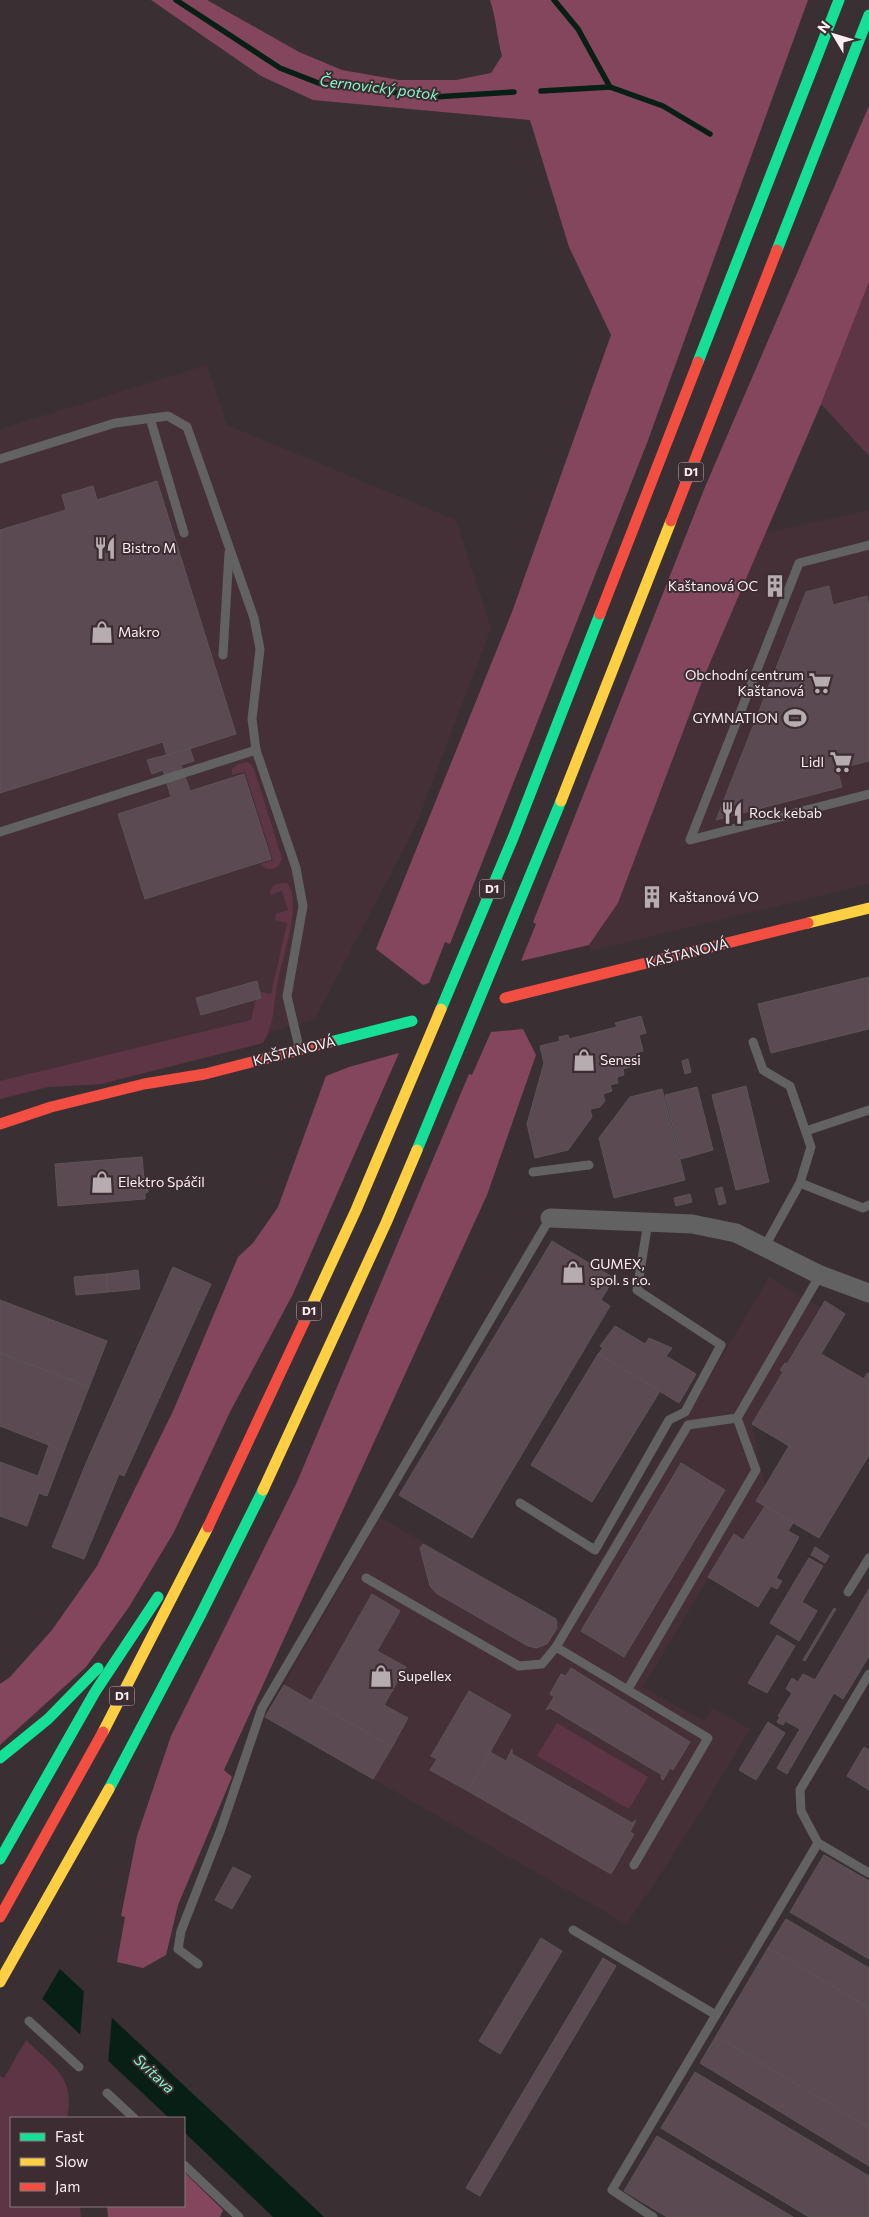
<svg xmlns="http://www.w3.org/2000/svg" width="869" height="2217" font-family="Commissioner,sans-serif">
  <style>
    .built { fill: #453037 }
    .green { fill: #5d3544 }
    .forest { fill: #84465d }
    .water { fill: #071f15 }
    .pier { fill: #3a3033 }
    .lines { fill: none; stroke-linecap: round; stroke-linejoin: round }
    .stream { stroke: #071f15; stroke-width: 5.5 }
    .building { fill: #5b4a51; stroke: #5c5456 }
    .lane { stroke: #626263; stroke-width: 9 }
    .street { stroke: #626263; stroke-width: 19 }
    .fast { stroke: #16e098; stroke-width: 11 }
    .slow { stroke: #ffcf43; stroke-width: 11 }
    .jam { stroke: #f24e42; stroke-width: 11 }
    .labels { text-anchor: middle; stroke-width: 4; stroke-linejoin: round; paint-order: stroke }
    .shield { fill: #3d2d32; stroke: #c1b5b8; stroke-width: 1 }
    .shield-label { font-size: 12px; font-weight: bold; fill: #faeff2 }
    .poi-label { font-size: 14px; fill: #faeff2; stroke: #3d2d32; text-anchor: start }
    .street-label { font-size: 14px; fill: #faeff2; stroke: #3d2d32 }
    .water-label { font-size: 15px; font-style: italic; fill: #80f9c8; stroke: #3d2d32 }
  </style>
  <rect width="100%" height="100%" fill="#3a3033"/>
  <!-- built -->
  <g class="built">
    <polygon points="207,365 227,425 456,520 491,628 416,825 315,1019 270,1032 263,1043 101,1084 48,1087 0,1099 0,429"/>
    <polygon points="869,510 869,884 590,951 589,945 618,903 703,679 765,533"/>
    <polygon points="769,1277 821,1308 787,1364 784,1363 780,1370 783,1372 752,1424 765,1486 756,1501 764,1506 743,1540 734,1535 643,1687 704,1721 712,1708 750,1729 691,1827 654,1884 626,1924 265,1717 380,1517 563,1624"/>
  </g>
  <!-- green -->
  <g class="green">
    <polygon points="869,282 869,456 821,404"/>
    <path d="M246,762L251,764L254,769L282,858C280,870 268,873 260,864L273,860L245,772L232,775V769L238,764Z"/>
    <path d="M282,883H287C292,889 293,897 293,905C293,930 283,956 278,980C273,1003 276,1021 263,1043L101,1084L48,1087L0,1099V1081L251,1020L258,991L271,994L287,923L275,920L276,914L288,910L282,891L270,895C270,886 274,885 282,883Z"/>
    <polygon points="557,1723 648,1777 629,1809 537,1756"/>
    <path d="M26,2040C53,2067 76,2077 67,2118H11V2206H80L81,2217H0V2076L4,2078Z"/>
  </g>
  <!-- forest -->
  <g class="forest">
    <path d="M151,0H207L299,52L342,70L399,80H456L491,73L502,56C497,37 496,18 490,0H808L647,443L450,944L445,942L429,983L423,985L376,949L512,612L611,335L569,247L530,120L313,100L261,76Z"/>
    <polygon points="869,106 869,282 821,404 703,679 618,903 589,945 521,961 536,924 533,922 705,487"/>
    <polygon points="523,1029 536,1055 487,1195 224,1770 232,1777 178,1905 166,1955 143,1968 117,1962 125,1917 121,1916 137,1836 171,1736 297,1482 469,1074 472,1075 491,1032"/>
    <polygon points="399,1053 293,1294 230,1412 174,1532 129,1607 86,1667 0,1745 0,1684 10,1677 52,1630 97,1566 174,1409 238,1257 253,1243 278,1207 326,1076 349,1067"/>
    <polygon points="184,2172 223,2210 220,2217 108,2217 107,2206 184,2206"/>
  </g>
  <!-- water -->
  <polygon class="water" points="0,1959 60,1969 324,2217 273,2217 184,2132 184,2118 169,2118"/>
  <!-- pier -->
  <g class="pier">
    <polygon points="0,1911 61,1967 41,2001 0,1962"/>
    <polygon points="84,1990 112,2016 108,2064 80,2037"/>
  </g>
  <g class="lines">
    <!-- stream -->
    <g class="stream">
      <polyline points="176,0 280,68 321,84 434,97 514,92"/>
      <polyline points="554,0 578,29 610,87"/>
      <polyline points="541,91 610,87 663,106 710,134"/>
    </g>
  </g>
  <!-- building -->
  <g class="building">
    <polygon points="157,481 236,734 167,756 163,742 0,793 0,530 66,510 62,495 93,486 97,500"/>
    <polygon points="773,580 780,582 776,593 769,590"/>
    <polygon points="829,586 833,605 867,596 869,606 869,761 837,769 842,787 716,820 806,592"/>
    <polygon points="190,749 194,761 181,765 190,791 244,774 271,859 145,899 118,814 171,797 163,770 152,774 147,760"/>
    <polygon points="651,891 657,894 653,903 647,900"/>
    <polygon points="869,977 869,1029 771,1053 758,1004"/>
    <polygon points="257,981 261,998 201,1015 196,998"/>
    <polygon points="641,1016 646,1033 639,1035 643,1051 635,1053 637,1059 629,1061 630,1067 623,1069 624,1075 617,1077 618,1083 610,1085 612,1091 603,1094 605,1101 600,1107 590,1109 592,1117 568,1150 535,1158 527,1124 544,1063 540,1046 560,1041 559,1037 568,1035 569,1039 617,1027 615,1023"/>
    <polygon points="688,1059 691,1072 685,1074 682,1061"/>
    <polygon points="746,1086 769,1182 736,1190 712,1095"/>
    <polygon points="697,1087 713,1150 681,1159 665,1095"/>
    <polygon points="662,1089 685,1180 614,1198 599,1138 630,1097"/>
    <polygon points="142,1157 144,1179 148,1178 148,1192 145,1193 145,1199 58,1206 55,1164"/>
    <polygon points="722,1187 726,1203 719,1205 715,1189"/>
    <polygon points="690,1194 692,1202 676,1206 674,1198"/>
    <polygon points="552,1241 614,1278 601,1300 610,1306 472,1538 399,1495"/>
    <polygon points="173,1267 211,1284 124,1476 119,1474 84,1559 52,1547 87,1461"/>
    <polygon points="138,1270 140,1289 108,1292 106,1274"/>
    <polygon points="106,1274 108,1292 76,1295 74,1277"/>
    <polygon points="0,1300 107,1341 89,1387 0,1353"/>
    <polygon points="825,1301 845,1314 821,1354 864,1379 867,1373 869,1374 869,1455 819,1538 756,1501 789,1446 752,1424 783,1372 780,1370 785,1363 787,1364"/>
    <polygon points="615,1326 645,1344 649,1338 672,1348 666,1356 696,1374 679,1403 598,1354 603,1348 600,1346"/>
    <polygon points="0,1353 89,1387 64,1451 0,1426"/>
    <polygon points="598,1354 660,1391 592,1502 531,1465"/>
    <polygon points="49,1445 64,1451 47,1496 39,1493 27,1526 0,1516 0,1462 38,1476"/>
    <polygon points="681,1463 725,1490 624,1657 581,1631"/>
    <polygon points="765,1506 793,1523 788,1531 799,1537 776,1578 782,1581 777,1589 771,1586 758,1607 708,1577 734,1534 743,1540"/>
    <polygon points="423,1544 556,1619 557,1628 547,1644 536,1648 528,1646 436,1593 430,1586 420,1548"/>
    <polygon points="815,1547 829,1556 825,1563 811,1555"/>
    <polygon points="809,1558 823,1566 802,1602 817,1611 799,1641 770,1623"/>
    <polygon points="869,1589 869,1656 843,1699 834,1693 787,1774 777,1768 800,1729 785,1721 783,1725 777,1722 780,1717 778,1716 792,1693 786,1689 792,1678 798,1682 803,1674 815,1680"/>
    <polygon points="372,1594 400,1611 377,1651 406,1667 384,1705 408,1718 392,1747 311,1701"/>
    <polygon points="834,1608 836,1609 805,1661 803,1660"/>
    <polygon points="777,1635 795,1646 767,1693 748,1683"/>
    <polygon points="571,1668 690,1742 673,1770 670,1768 663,1780 661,1778 662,1775 550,1708 546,1710 554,1697 550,1694 561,1674 566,1676"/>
    <polygon points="284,1685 392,1747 373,1779 265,1717"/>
    <polygon points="469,1691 511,1715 468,1791 430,1770 437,1759 431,1756"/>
    <polygon points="768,1722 785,1733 756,1780 739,1770"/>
    <polygon points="864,1747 869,1750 869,1790 847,1776"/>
    <polygon points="512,1749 512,1754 632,1823 636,1820 630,1832 634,1834 611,1874 468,1791 490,1752 506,1761"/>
    <polygon points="824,1855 869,1881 869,1959 790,1912"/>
    <polygon points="233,1867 251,1876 232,1909 215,1900"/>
    <polygon points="786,1919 869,1968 869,2008 768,1948"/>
    <polygon points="541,1938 562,1951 500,2054 479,2041"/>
    <polygon points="768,1948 869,2008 869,2127 716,2036"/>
    <polygon points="603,1958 616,1966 480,2196 466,2188"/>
    <polygon points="716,2036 869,2127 869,2166 700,2063"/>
    <polygon points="695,2072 869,2176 869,2217 809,2217 661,2128"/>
    <polygon points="657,2136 793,2217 667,2217 624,2191"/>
  </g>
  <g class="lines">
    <!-- lane -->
    <g class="lane">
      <polyline points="150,418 184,533"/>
      <polyline points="0,459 115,423 168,416 187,427 254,618 260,649 252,719 256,750 296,868 303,906 287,996 299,1047"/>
      <polyline points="869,545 799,563 690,840 869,794"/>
      <polyline points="223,655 229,553"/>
      <polyline points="0,832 256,750"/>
      <polyline points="753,1042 763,1070 790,1086 811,1147 800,1183"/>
      <polyline points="806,1131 869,1110"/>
      <polyline points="533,1172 589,1165"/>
      <polyline points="765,1246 800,1183 863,1208 869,1205"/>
      <polyline points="520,1503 595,1550 669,1420 685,1412 721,1345 637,1290 648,1222"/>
      <polyline points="366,1578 519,1666 542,1664 556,1647 708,1738 634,1865"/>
      <polyline points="848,1592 869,1558"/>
      <polyline points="556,1647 688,1425 737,1418"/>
      <polyline points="869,1674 800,1790 801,1811 818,1843 869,1873"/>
      <polyline points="628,1689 756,1470 737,1418 820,1275"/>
      <polyline points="573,1930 716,2015"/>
      <polyline points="198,1964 178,1949 181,1931 221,1829 262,1708 550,1218"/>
      <polyline points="29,2021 79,2067"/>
      <polyline points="107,2093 134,2118"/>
      <polyline points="184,2165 239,2217"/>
      <polyline points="653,2217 612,2190 818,1843"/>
    </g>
    <!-- street -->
    <polyline class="street" points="550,1218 692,1224 736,1233 820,1275 869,1293"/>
    <!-- fast -->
    <g class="fast">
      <polyline points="777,250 869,15"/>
      <polyline points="698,362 839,0"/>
      <polyline points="441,1009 513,838 600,614"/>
      <polyline points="330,1042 412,1021"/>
      <polyline points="417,1150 561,801"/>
      <polyline points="0,1758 48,1719 98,1668"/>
      <polyline points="109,1789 200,1616 263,1490"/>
      <polyline points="0,1859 95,1692 158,1597"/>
    </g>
    <!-- slow -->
    <g class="slow">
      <polyline points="561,801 671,521"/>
      <polyline points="808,923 869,908"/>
      <polyline points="307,1316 356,1210 441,1009"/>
      <polyline points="263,1490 386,1223 417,1150"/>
      <polyline points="103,1732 208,1527"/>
      <polyline points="0,1982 109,1789"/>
    </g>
    <!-- jam -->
    <g class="jam">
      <polyline points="671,521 777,250"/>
      <polyline points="600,614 698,362"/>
      <polyline points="505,998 808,923"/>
      <polyline points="0,1124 51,1107 144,1084 205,1074 330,1042"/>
      <polyline points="208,1527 307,1316"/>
      <polyline points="0,1917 103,1732"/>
    </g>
  </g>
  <!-- icons -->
  <defs>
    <symbol id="restaurant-bare" viewBox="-9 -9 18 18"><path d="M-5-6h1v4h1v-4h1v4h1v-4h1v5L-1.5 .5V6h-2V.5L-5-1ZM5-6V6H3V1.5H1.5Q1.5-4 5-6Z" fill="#b7acaf" stroke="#3d2d32" stroke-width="2.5" paint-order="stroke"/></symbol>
    <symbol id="building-bare" viewBox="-9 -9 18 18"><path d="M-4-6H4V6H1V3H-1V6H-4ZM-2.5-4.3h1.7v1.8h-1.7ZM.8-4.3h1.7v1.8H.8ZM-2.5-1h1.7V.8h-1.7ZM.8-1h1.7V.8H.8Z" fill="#b7acaf" stroke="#3d2d32" stroke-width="2.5" paint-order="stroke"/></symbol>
    <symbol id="shop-bare" viewBox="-9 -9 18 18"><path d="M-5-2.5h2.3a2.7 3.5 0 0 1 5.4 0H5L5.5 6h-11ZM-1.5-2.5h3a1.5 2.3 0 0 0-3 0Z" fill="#b7acaf" stroke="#3d2d32" stroke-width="2.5" paint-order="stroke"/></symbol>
    <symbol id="supermarket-bare" viewBox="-9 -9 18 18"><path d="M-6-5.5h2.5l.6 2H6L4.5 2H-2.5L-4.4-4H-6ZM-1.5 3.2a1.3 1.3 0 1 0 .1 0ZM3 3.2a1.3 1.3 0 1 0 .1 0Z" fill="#b7acaf" stroke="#3d2d32" stroke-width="2.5" paint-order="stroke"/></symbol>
    <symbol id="stadium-bare" viewBox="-9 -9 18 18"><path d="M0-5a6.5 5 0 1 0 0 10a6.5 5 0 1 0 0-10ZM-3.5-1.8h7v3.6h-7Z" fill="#b7acaf" stroke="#3d2d32" stroke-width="2.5" paint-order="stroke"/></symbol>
  </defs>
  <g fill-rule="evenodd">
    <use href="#restaurant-bare" x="89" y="532" width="32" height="32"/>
    <use href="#building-bare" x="759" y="570" width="32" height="32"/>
    <use href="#shop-bare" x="86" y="616" width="32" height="32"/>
    <use href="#supermarket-bare" x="804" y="667" width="32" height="32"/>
    <use href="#stadium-bare" x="779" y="702" width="32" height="32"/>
    <use href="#supermarket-bare" x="825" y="746" width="32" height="32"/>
    <use href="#restaurant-bare" x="716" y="797" width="32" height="32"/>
    <use href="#building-bare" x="636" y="881" width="32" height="32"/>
    <use href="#shop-bare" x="568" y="1044" width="32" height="32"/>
    <use href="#shop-bare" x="86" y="1166" width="32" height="32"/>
    <use href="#shop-bare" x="557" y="1256" width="32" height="32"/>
    <use href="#shop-bare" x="365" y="1660" width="32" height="32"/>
  </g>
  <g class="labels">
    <!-- shield labels -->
    <g class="shield">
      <rect x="678.5" y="462.5" width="25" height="19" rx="4"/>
      <rect x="479.5" y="879.5" width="25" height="19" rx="4"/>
      <rect x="296.5" y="1301.5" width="25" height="19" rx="4"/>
      <rect x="109.5" y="1686.5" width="25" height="19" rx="4"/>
    </g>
    <g class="shield-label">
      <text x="691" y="476">D1</text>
      <text x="492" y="893">D1</text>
      <text x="309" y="1315">D1</text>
      <text x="122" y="1700">D1</text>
    </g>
    <!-- poi labels -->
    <g class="poi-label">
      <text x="122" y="553">Bistro M</text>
      <text x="758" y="591" text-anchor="end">Kaštanová OC</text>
      <text x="118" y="637">Makro</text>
      <text x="804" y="680" text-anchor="end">Obchodní centrum<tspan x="804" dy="16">Kaštanová</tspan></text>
      <text x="778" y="723" text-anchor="end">GYMNATION</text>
      <text x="824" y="767" text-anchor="end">Lidl</text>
      <text x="749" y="818">Rock kebab</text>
      <text x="669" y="902">Kaštanová VO</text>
      <text x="600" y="1065">Senesi</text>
      <text x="118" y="1187">Elektro Spáčil</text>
      <text x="590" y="1269">GUMEX,<tspan x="590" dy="16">spol. s r.o.</tspan></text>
      <text x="398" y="1681">Supellex</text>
    </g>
    <!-- street labels -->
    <g class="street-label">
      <text transform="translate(687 953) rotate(-14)" y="5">KAŠTANOVÁ</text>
      <text transform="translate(294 1051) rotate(-14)" y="5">KAŠTANOVÁ</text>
    </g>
    <!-- water labels -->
    <g class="water-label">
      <text transform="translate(379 88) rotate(7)" y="5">Černovický potok</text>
      <text transform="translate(154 2074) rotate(43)" y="5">Svitava</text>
    </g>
  </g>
  <!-- legend -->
  <rect x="10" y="2117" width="175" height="90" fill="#3d2d32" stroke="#897b7f"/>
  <rect x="20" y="2133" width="25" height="8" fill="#16e098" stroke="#897b7f"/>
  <text x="55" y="2142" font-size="15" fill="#faeff2">Fast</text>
  <rect x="20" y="2158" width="25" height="8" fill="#ffcf43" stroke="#897b7f"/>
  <text x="55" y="2167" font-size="15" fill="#faeff2">Slow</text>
  <rect x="20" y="2183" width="25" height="8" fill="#f24e42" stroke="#897b7f"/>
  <text x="55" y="2192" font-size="15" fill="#faeff2">Jam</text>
  <!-- north arrow -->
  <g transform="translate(834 35) rotate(308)" stroke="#3d2d32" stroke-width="4" paint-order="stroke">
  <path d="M0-4L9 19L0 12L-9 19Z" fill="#faeff2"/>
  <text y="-8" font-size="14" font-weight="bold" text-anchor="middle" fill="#faeff2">N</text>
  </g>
</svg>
